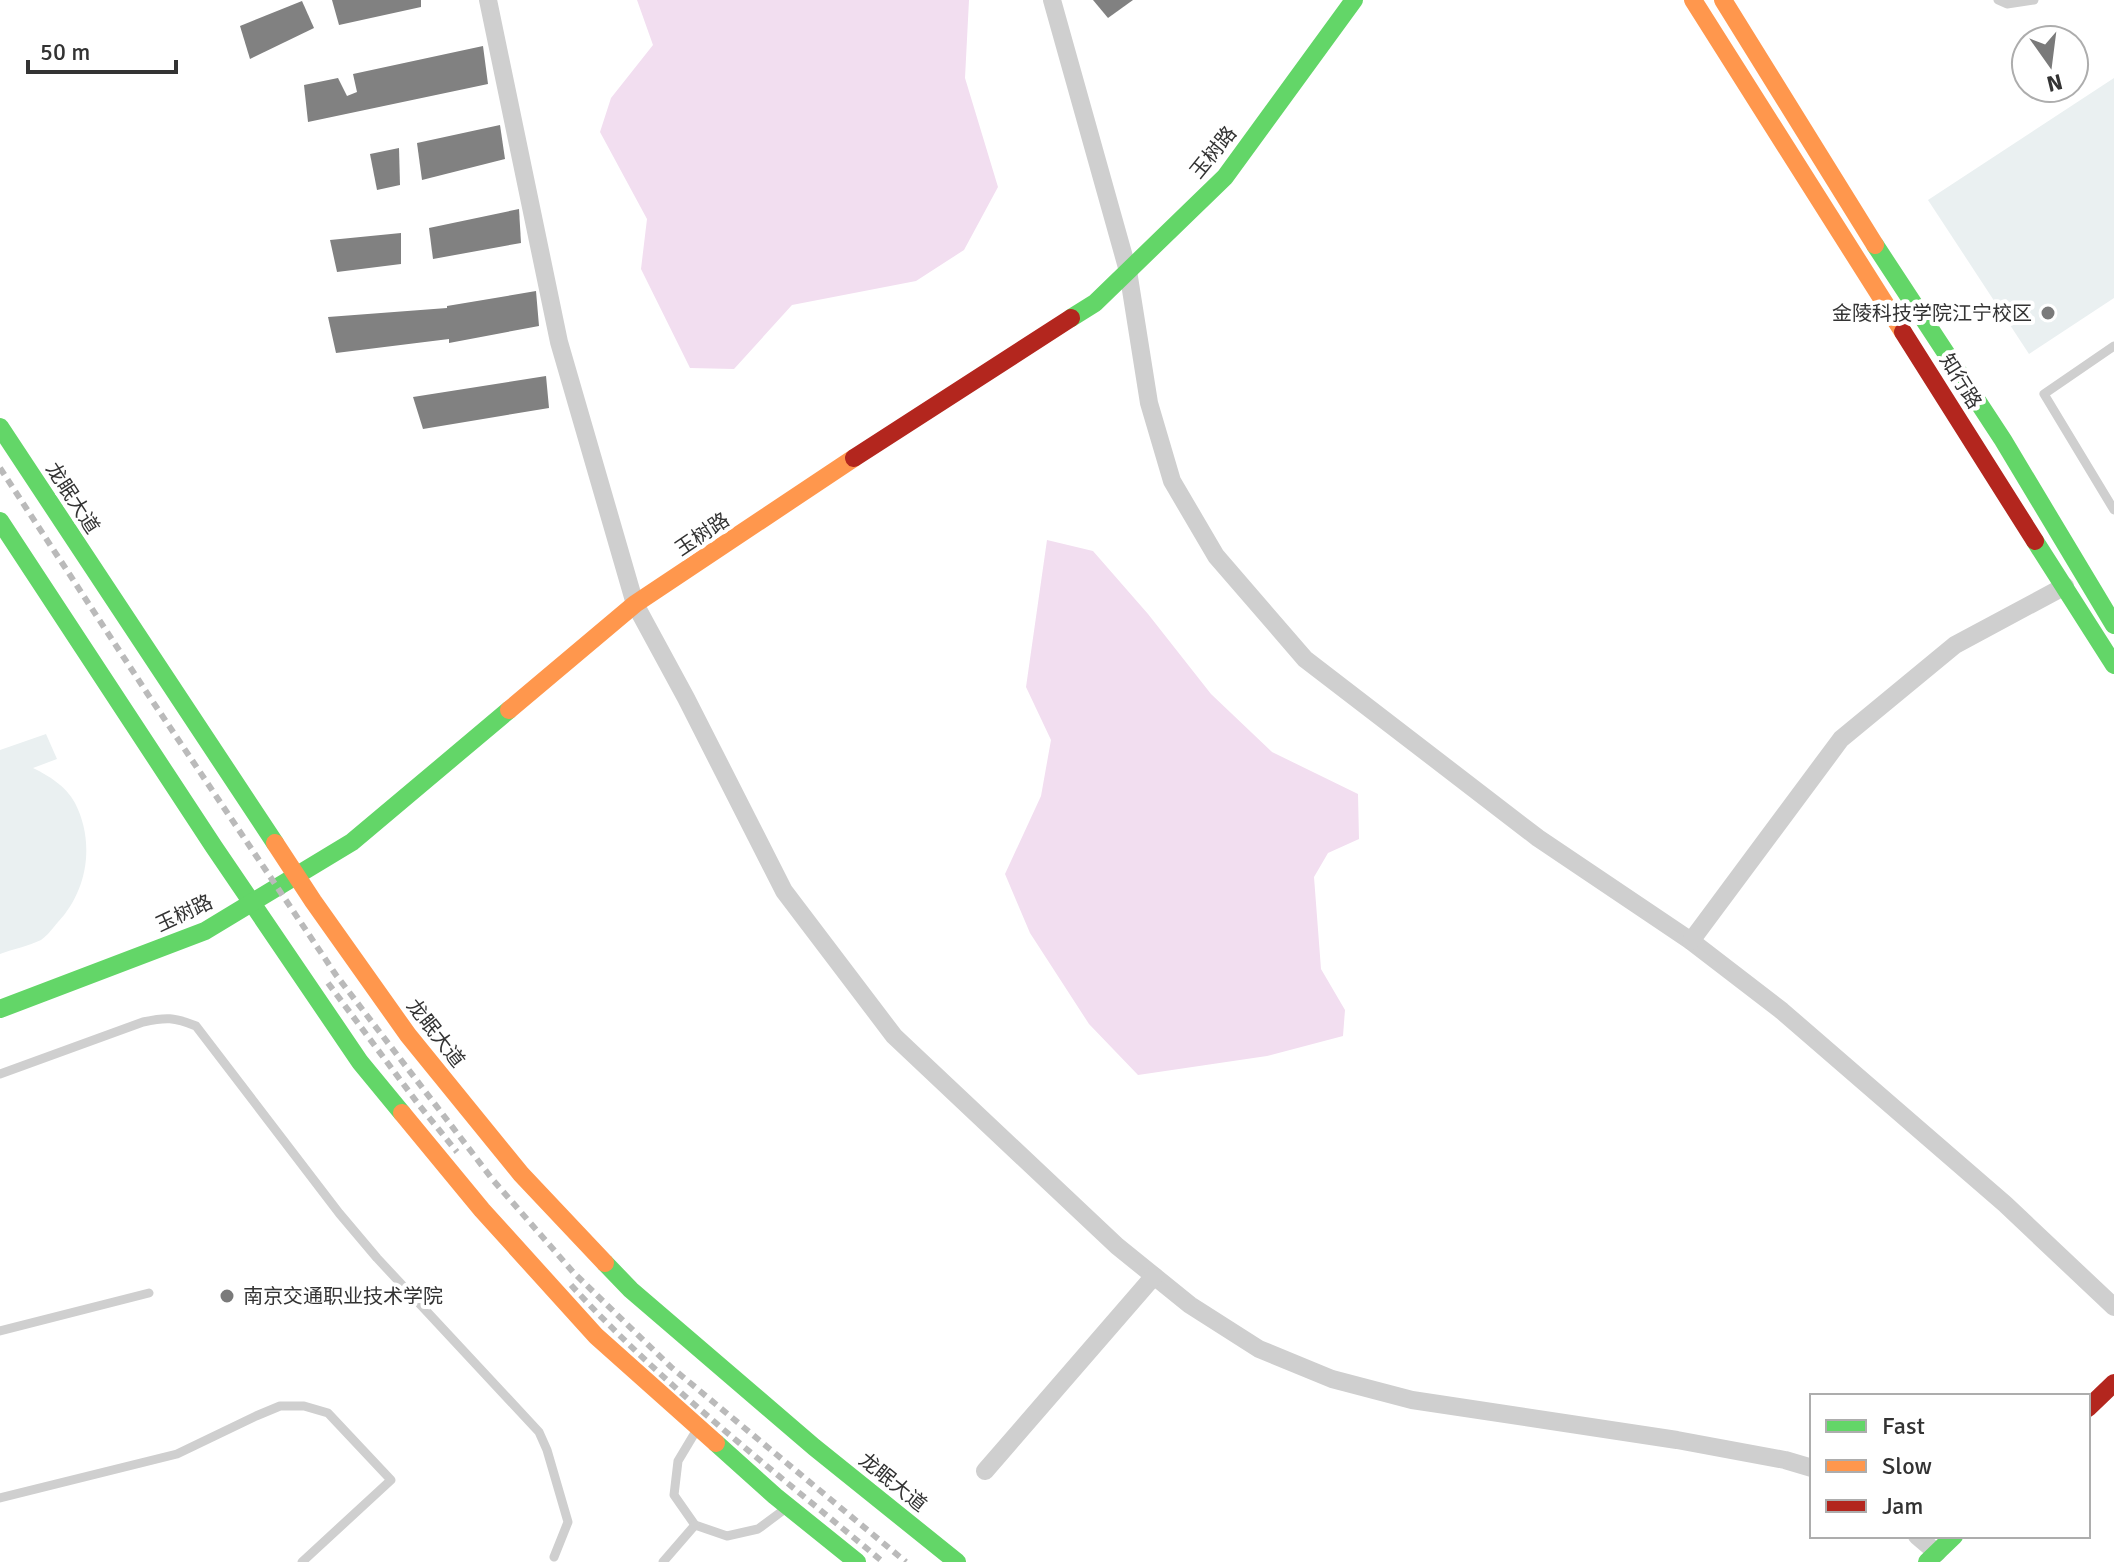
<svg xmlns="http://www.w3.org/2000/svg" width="2114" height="1562" font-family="Signika,'Noto Sans SC',sans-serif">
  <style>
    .green { fill: #eaf0f1 }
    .water { fill: #f2def0 }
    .building { fill: #818181 }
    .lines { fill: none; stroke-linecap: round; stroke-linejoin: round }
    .lane { stroke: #cfcfcf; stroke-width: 9 }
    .street { stroke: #cfcfcf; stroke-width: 18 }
    .fast { stroke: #63d668; stroke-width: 18 }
    .slow { stroke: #ff974d; stroke-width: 18 }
    .jam { stroke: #b3261e; stroke-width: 18 }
    .rail { stroke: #bababa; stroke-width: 6; stroke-dasharray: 8 6; stroke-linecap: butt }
    .poi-dot { fill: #7a7a7a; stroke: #fff; stroke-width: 3 }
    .labels { text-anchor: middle; stroke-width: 8; stroke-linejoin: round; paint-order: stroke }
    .street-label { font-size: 20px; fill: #333; stroke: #fff }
    .poi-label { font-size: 20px; fill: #333; stroke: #fff; text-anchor: end }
  </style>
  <rect width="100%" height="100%" fill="#fff"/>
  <!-- green -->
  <g class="green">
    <polygon points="2114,78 2114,298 2029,354 1928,200"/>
    <path d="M46,734L57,759L33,768C49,776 66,786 75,803C95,842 88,890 58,922C53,928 47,936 41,940C29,946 13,949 0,954V750Z"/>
  </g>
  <!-- water -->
  <g class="water">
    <polygon points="637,0 969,0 965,78 998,187 964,250 916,281 792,305 734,369 690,368 641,269 647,219 600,132 611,98 653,45"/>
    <polygon points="1047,540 1093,551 1148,614 1211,694 1272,752 1358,794 1359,839 1328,853 1314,877 1321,969 1345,1010 1343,1036 1267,1056 1138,1075 1089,1024 1030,933 1005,874 1041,796 1051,740 1026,687"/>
  </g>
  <!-- building -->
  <g class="building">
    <polygon points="332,0 421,0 421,7 339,25"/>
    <polygon points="1093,0 1133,0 1108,18"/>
    <polygon points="302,1 314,28 250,59 240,26"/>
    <polygon points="483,46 488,84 308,122 304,85 338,78 347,96 357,92 353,74"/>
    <polygon points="500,125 505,159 422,180 417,143"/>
    <polygon points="399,148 400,185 377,190 370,154"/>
    <polygon points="519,209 521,243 433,259 429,228"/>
    <polygon points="401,233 401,264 337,272 330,240"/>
    <polygon points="536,291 539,326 449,343 449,339 336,353 328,317 447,308 447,306"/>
    <polygon points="546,376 549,408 423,429 413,397"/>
  </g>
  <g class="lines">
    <!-- lane -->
    <g class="lane">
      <polyline points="1998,0 2007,4 2034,0"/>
      <polyline points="2114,346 2044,394 2114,510"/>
      <path d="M0,1074L143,1022C166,1017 174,1017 196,1026L339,1213L377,1258L539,1432L547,1450L568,1522L554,1557"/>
      <polyline points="0,1331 149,1293"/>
      <polyline points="696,1431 678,1461 674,1495 695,1525 727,1536 758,1529 785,1509"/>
      <polyline points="0,1498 177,1454 256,1416 280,1406 304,1406 328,1413 391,1480 302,1562"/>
      <polyline points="663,1562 695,1525"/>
    </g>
    <!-- street -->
    <g class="street">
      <polyline points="488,0 559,342 635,604 686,698 784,891 894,1036 1117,1246 1190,1305 1259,1349 1332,1379 1412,1400 1677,1440 1785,1460 1812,1468"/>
      <polyline points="1052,0 1128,271 1149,403 1172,481 1216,556 1305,659 1538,838 1691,941 1782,1011 2005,1204 2114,1307"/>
      <polyline points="1691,941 1841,739 1955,645 2065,586"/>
      <polyline points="985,1471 1154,1276"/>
      <polyline points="1917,1536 1937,1553"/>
    </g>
    <!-- fast -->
    <g class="fast">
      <polyline points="1875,245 2003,440 2114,625"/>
      <polyline points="1071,318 1095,303 1225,177 1354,0"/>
      <polyline points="0,427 275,843"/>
      <polyline points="0,521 214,847 360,1062 402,1113"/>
      <polyline points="2035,541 2114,665"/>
      <polyline points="0,1009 205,931 352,842 509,710"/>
      <polyline points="605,1263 631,1290 814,1447 957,1562"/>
      <polyline points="716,1443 775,1496 857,1562"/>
      <polyline points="1927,1562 1954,1536"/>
    </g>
    <!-- slow -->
    <g class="slow">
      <polyline points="1693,0 1903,332"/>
      <polyline points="1723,0 1875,245"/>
      <polyline points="509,710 635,604 854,458"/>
      <polyline points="275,843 313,901 408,1035 521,1174 605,1263"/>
      <polyline points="402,1113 482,1210 596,1336 716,1443"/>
    </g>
    <!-- jam -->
    <g class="jam">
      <polyline points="1903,332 2035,541"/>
      <polyline points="854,458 1071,318"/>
      <polyline points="2088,1408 2114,1383"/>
    </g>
    <!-- rail -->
    <g class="rail">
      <polyline points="0,468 147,693 336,975 493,1180 573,1272 671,1367 906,1562"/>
      <polyline points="328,983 419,1105 457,1152"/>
      <path d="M571,1285C665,1388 777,1473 883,1562"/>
    </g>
  </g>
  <!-- markers -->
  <g class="poi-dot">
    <circle cx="2048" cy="313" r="8"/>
    <circle cx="227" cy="1296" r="8"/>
  </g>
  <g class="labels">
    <!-- street labels -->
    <g class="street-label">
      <text transform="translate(1213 152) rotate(-51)" y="7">玉树路</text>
      <text transform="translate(1961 381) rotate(58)" y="7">知行路</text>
      <text transform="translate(73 498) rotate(57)" y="7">龙眠大道</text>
      <text transform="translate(702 534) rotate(-34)" y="7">玉树路</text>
      <text transform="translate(184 913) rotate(-25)" y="7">玉树路</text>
      <text transform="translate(436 1033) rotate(52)" y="7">龙眠大道</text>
      <text transform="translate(893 1482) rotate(39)" y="7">龙眠大道</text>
    </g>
    <!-- poi labels -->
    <g class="poi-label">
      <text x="2032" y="320">金陵科技学院江宁校区</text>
      <text x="243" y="1303" text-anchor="start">南京交通职业技术学院</text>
    </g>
  </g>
  <!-- legend -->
  <rect x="1810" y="1394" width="280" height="144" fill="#ffffff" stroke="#adadad" stroke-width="2"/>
  <rect x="1826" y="1420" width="40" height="12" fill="#63d668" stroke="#adadad" stroke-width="2"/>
  <text x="1882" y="1434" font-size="24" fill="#333333">Fast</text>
  <rect x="1826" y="1460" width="40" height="12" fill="#ff974d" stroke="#adadad" stroke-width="2"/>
  <text x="1882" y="1474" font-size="24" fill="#333333">Slow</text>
  <rect x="1826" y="1500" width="40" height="12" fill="#b3261e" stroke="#adadad" stroke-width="2"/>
  <text x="1882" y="1514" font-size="24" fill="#333333">Jam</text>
  <!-- north arrow -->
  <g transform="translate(2050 64) rotate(166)"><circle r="38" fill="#ffffff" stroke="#adadad" stroke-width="2"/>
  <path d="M0-6L14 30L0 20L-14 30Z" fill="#7a7a7a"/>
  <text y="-12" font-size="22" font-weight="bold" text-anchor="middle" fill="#333333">N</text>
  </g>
  <!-- scale -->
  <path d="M28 60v12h148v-12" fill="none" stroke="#333333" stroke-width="4"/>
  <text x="40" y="60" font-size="24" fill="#333333" stroke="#ffffff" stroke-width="6" paint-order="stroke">50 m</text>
</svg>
